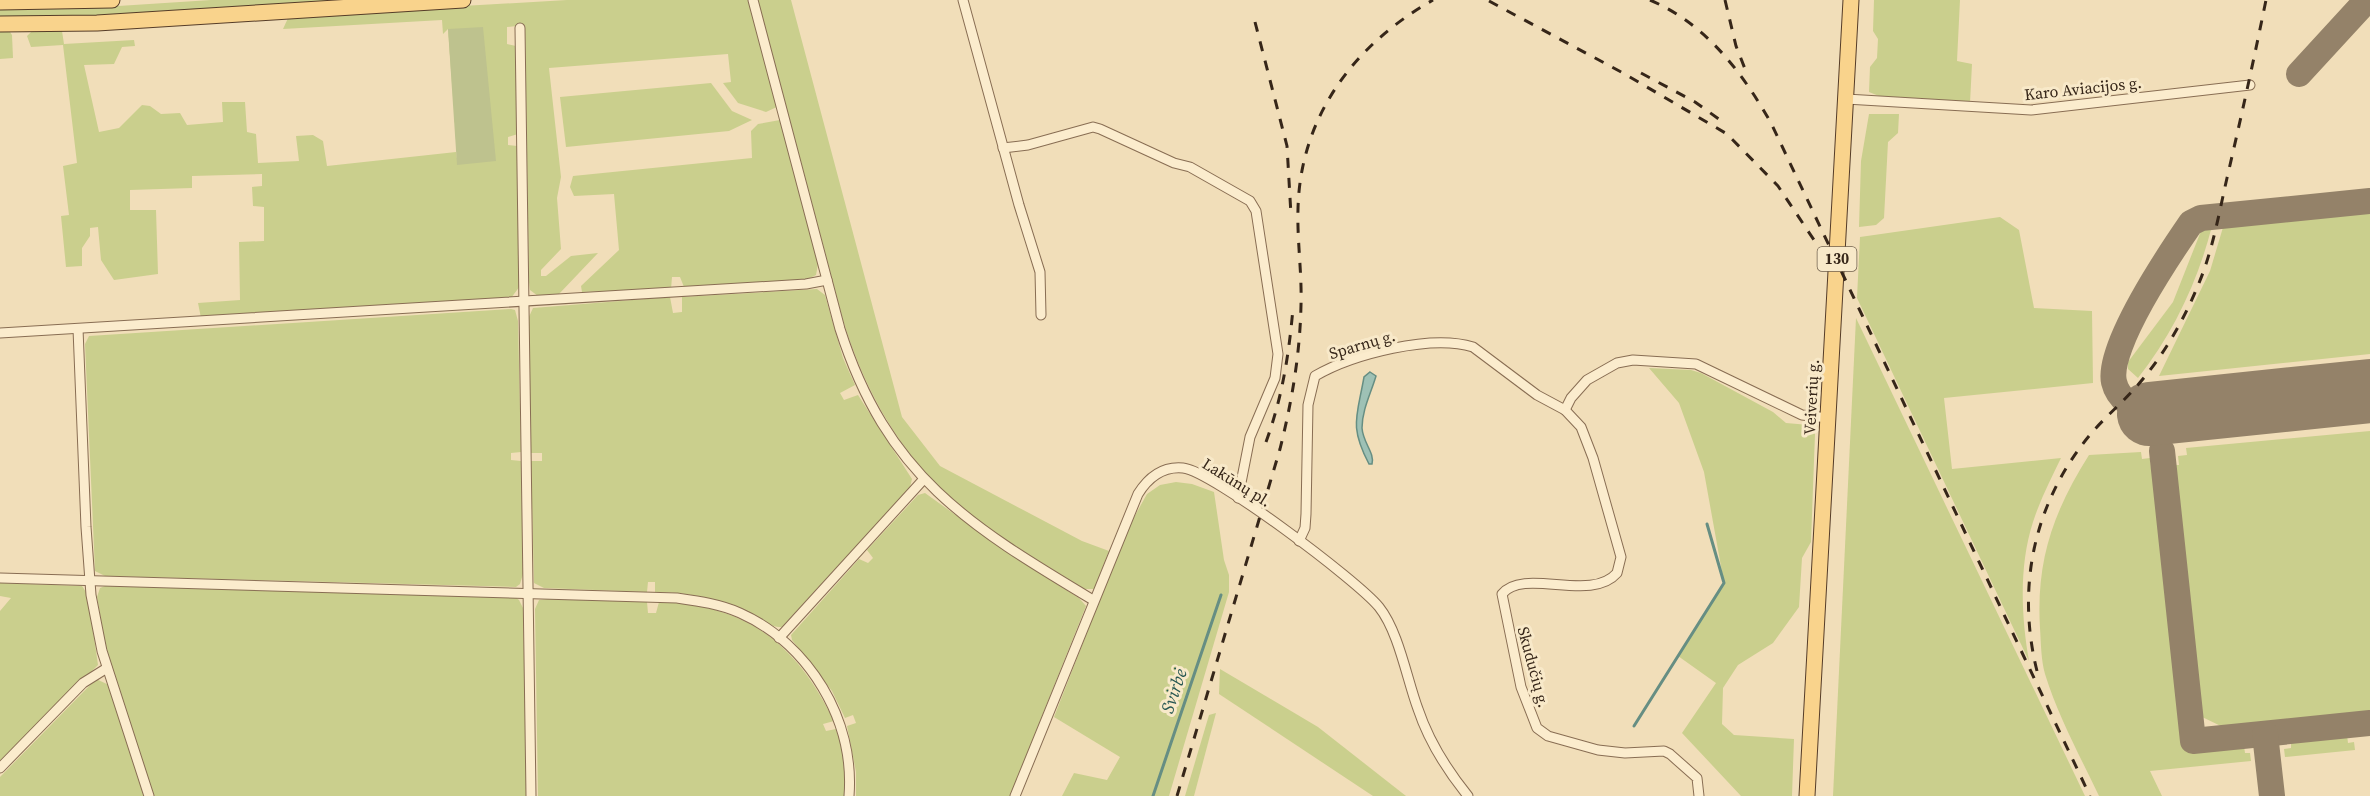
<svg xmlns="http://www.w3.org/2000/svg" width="2370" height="796" font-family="'Source Serif 4',serif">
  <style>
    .green { fill: #cacf8d }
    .cemetery { fill: #bec28e }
    .water { fill: #9ec1b5; stroke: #668e83; stroke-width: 1.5 }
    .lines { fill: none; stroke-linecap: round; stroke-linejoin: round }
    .stream { stroke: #668e83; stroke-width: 3 }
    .taxiway { stroke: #948269; stroke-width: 26 }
    .runway { stroke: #948269; stroke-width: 64 }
    .street-casing { stroke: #886d53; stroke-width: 11 }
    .primary-casing { stroke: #553c28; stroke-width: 17 }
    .street { stroke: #fbeccd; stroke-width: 9 }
    .primary { stroke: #f9d38c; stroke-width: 15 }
    .rail { stroke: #362619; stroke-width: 3; stroke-dasharray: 10 10; stroke-linecap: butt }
    .labels { text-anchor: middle; stroke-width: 6; stroke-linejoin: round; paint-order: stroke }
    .shield { fill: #f8e9c9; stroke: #70604e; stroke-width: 1.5 }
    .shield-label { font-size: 15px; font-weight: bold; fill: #362619 }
    .street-label { font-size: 16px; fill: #362619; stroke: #f8e9c9 }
    .water-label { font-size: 18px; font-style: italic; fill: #275752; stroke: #f8e9c9 }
  </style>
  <rect width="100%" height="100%" fill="#f1deb9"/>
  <!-- green -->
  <g class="green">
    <polygon points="211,0 345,0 59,19 0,18 0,8 72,9"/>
    <polygon points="567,0 748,0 779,106 766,112 738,103 723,83 731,82 728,54 549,68 561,177 557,198 561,249 541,270 541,276 546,276 571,256 598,253 559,294 538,296 530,290 529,282 525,25 507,27 507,44 516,46 518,134 508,137 508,145 517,146 520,286 511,298 201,318 198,303 240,300 239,242 264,241 264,207 253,206 252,187 262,186 262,174 192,176 192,188 130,190 130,210 156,210 158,274 114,280 101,260 98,227 90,228 90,236 82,248 82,266 66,267 61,216 69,215 63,166 77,163 63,45 31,47 27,36 32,31 62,31 64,44 134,40 135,46 122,47 114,64 84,65 99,132 119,128 142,105 150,106 161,114 180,113 187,125 223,122 222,102 245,102 247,132 256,134 258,163 299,161 296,136 313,135 323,141 327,166 456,152 458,165 448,29 443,34 442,20 283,29 289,16"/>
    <path d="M758,0H791L902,417L940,466L1082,541L1109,551L1094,589H1084C1035,558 982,529 941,489C894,443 862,383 843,320Z"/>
    <polygon points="1874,0 1960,0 1957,61 1972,64 1970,103 1879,96 1869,92 1870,67 1877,58 1878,39 1873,31"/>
    <polygon points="0,32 10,32 12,35 13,58 0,59"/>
    <polygon points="711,83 732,111 752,120 729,131 566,147 560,97"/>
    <polygon points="1869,114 1899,114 1898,133 1888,142 1884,218 1876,225 1859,227 1861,161"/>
    <polygon points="780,120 818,264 816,275 806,280 684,287 680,277 672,277 671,289 582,292 581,286 619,250 614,194 574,196 570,187 573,176 752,158 751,131 758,124"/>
    <polygon points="2370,209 2370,354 2159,376 2210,271 2224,224"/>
    <path d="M2000,217L2019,230L2034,308L2092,311L2093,383L1944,398L1952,469L2061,458C2051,479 2040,500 2033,522C2019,565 2021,616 2029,661L1857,298L1860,237Z"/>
    <path d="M2212,226C2198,281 2173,334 2138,378L2128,369V362L2173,302L2201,231Z"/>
    <path d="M817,289L825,295L843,358L855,385L840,393L844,400L858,395L912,479L910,487L782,627C767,628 738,607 721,602C700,595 677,592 655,592V582H648L647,592L544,588L534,583L531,461H542V453H530L528,319L533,308L670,297L673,313L682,312V297Z"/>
    <polygon points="511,309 515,310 518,321 521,452 511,453 511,460 521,461 523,574 520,584 516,587 105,576 95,571 85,344 89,336"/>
    <polygon points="1856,318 2085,796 1833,796"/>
    <polygon points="1649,368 1691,370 1701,373 1773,412 1786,423 1809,425 1815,434 1811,542 1802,558 1799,607 1773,643 1738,665 1723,688 1722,724 1734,735 1794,739 1792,796 1741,796 1682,733 1716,683 1678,656 1724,583 1704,472 1679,403"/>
    <polygon points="2370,431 2370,715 2227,729 2198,715 2174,465 2179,465 2178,456 2187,455 2186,448"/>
    <path d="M2141,452L2142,459L2150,458L2151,468L2157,467L2185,751L2244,746L2245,753H2250L2251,761L2150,771L2162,796H2099C2080,756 2058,716 2045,674C2041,660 2041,643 2040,628C2036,561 2053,512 2089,455Z"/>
    <polygon points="1176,482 1192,484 1214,492 1224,560 1229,575 1229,592 1169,796 1062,796 1074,773 1107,780 1120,757 1054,717 1128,528 1147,494 1160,485"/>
    <polygon points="925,493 1017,559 1079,598 1086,606 1010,796 856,796 856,772 847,726 856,723 853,715 845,718 832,691 792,640 791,635 859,559 868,563 873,558 867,550 918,495"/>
    <polygon points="0,583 82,586 88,595 98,665 0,764 0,611 11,598 0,596"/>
    <polygon points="105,586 514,596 519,600 523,608 527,796 153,796 107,655 97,597 100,588"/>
    <path d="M547,599L647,602L648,613H656L659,602C747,605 796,643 834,721L823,724L826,731L836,729C844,751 845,773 845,796H538L535,609L539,600Z"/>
    <polygon points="1220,669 1318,727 1406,796 1373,796 1219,694"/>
    <polygon points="96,679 109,685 145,796 0,796 0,777"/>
    <polygon points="1216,713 1194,796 1185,796 1209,715"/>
    <polygon points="2347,735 2348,743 2354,742 2355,750 2285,757 2284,749 2291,748 2291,741"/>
  </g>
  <!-- cemetery -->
  <polygon class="cemetery" points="483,27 496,161 457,165 448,29"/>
  <!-- water -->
  <path class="water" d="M1370,372L1376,376C1371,393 1362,410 1362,428C1363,443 1375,453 1372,464H1369C1349,426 1357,417 1364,377Z"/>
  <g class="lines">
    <!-- stream -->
    <g class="stream">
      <polyline points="1634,726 1724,583 1707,524"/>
      <polyline points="1153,796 1221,595"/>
    </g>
    <!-- taxiway -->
    <g class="taxiway">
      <polyline points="2299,74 2367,0"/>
      <path d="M2149,414C2134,409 2118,399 2114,382C2106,347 2171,252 2191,223L2201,218L2370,201"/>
      <polyline points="2162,451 2193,741 2370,723"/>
      <polyline points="2265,734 2272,796"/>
    </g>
    <!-- runway -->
    <polyline class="runway" points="2149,414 2370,391"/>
    <defs>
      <g id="street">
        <path d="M753,0L840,329C887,476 968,525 1093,600"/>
        <polyline points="963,0 1019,205 1040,272 1041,315"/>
        <polyline points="520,28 531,796"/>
        <polyline points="1846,99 2031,110 2250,85"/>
        <polyline points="1003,148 1028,145 1093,127 1100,129 1174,163 1190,167 1250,201 1256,211 1278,354 1275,378 1250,437 1238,498"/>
        <polyline points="78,329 86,527 91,595 102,651 149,796"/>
        <polyline points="0,333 806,284 827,280"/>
        <polyline points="1565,410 1571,398 1587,380 1617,363 1633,360 1696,364 1802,415 1828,418"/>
        <path d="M1299,541L1305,528L1306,514L1308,405L1315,376C1353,354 1431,334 1473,347L1537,395L1565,410L1581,427L1593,458L1621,557L1617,573C1591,603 1524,567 1502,594L1521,687L1537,728L1548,736L1598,750L1625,753L1664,751L1670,754L1697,778L1699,796"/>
        <path d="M0,578L677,598C698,601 720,604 740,613C809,644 855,720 849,796"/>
        <polyline points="779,638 923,480"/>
        <polyline points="0,768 83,683 107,668"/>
        <path d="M1015,796L1138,494C1148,478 1162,466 1183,468C1212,471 1358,581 1379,607C1399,632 1407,680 1418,709C1429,742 1447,770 1468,796"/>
      </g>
      <g id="primary">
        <polyline points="0,2 112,0"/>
        <polyline points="0,24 97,23 463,0"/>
        <polyline points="1807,796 1851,0"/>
      </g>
    </defs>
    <!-- street casing -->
    <use href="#street" class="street-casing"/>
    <!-- primary casing -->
    <use href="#primary" class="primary-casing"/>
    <!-- street -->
    <use href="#street" class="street"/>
    <!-- primary -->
    <use href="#primary" class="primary"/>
    <!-- rail -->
    <g class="rail">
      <path d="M1650,0C1706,24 1742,72 1771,123L2090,796"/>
      <polyline points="1725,0 1736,46 1747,74"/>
      <polyline points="1489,1 1623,73 1727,134 1778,186 1826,258"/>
      <polyline points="1255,22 1287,146 1291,215"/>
      <polyline points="1641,73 1695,102 1723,122"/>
      <path d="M1266,442C1282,398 1289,355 1293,308"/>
      <path d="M2037,671C2016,587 2034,503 2089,436C2103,419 2121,404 2136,387C2163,357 2184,320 2199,283C2213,249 2219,213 2227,178C2241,118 2254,59 2266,0"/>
      <path d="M1177,796L1280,449C1292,401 1300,354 1301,305C1302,273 1297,240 1298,209C1300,116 1355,44 1433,0"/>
    </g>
  </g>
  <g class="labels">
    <!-- shield labels -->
    <rect class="shield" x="1817.5" y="247" width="39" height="24" rx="4.5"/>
    <g class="shield-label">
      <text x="1837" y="264">130</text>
    </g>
    <!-- street labels -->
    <g class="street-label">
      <text transform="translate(2083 88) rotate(-6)" y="6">Karo Aviacijos g.</text>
      <text transform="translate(1362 344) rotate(-16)" y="6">Sparnų g.</text>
      <text transform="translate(1811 397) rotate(-87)" y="6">Veiverių g.</text>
      <text transform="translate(1237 482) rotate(32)" y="6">Lakūnų pl.</text>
      <text transform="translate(1534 667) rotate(75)" y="6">Skudučių g.</text>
    </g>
    <!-- water labels -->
    <g class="water-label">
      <text transform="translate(1174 691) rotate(-71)" y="6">Svirbė</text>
    </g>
  </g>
</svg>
